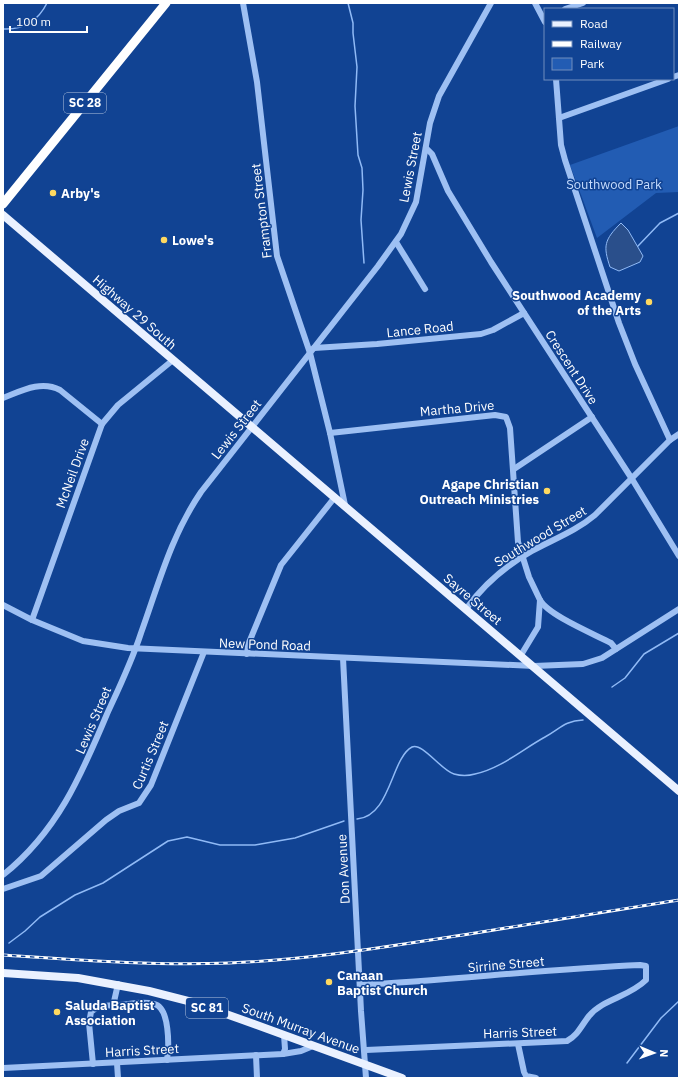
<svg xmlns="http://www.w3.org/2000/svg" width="682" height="1081" font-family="'IBM Plex Sans',sans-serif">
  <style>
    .green { fill: #225cb3 }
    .water { fill: #2a4f8b; stroke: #90baf6 }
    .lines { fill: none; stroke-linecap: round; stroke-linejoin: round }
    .stream { stroke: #90baf6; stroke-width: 1.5 }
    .minor { stroke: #9ec0f3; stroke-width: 6 }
    .major { stroke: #eaf1ff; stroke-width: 8 }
    .highway { stroke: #fff; stroke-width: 9 }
    .rail-casing { stroke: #fff; stroke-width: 3 }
    .rail { stroke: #114393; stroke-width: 1.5; stroke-dasharray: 4.5; stroke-linecap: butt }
    .poi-dot { fill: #ffd960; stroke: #114393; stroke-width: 1.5 }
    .labels { text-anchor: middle; stroke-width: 3; stroke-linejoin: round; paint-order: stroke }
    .shield { fill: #114393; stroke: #b8c7df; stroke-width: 1 }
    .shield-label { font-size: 12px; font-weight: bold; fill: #fff }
    .street-label { font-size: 13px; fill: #fff; stroke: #114393 }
    .park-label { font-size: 13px; fill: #c6dcfd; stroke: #114393 }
    .poi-label { font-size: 13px; font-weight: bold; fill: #fff; stroke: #114393; text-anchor: start }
  </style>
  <rect width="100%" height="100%" fill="#114393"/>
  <!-- green -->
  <polygon class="green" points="679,126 679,192 656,193 597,238 570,165"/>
  <!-- water -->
  <path class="water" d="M621,223L628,230L643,256L640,262L619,271L610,267C603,246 604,240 621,223Z"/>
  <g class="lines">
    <!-- stream -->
    <g class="stream">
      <polyline points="348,3 353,23 353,33 357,67 355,106 358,155 362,168 363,190 361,220 364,263"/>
      <path d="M3,29C23,30 38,21 47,3"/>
      <polyline points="638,246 660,223 679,213"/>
      <polyline points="612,687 625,678 644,654 679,633"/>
      <path d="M357,819C391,816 391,758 412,747C422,742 442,771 454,774C461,776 468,776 475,774C500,769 523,749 545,737C560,729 564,721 583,720"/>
      <polyline points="9,943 25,931 40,917 75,895 103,883 168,841 187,837 220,845 255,845 295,838 344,821"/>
      <polyline points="627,1063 661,1018 679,1001"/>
    </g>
    <!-- minor -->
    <g class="minor">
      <polyline points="243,3 257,82 277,256 310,353 330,433 345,505"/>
      <polyline points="535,3 545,22"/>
      <polyline points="565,9 583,3"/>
      <polyline points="673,77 679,75"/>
      <polyline points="556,79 561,145 565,160 619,323 635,364 670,440"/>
      <polyline points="559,118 668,79"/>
      <polyline points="426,148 432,154 448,191 491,262 632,479 679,556"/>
      <polyline points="396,242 425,289"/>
      <polyline points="314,348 377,344 481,334 493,330 524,313"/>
      <path d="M3,398C21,391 41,380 60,390L102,424"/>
      <polyline points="330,433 495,415 506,417 510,428 518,542 529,577 540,600 538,627 521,655"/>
      <polyline points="514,469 592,417"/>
      <path d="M540,600C548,615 594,634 611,643L616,649"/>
      <polyline points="3,605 32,620 83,641 128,648 534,666 583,664 602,658 679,609"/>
      <path d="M466,609C484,584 505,566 532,551C554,539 576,531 595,515L670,440L679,434"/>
      <polyline points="32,620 102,424 118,405 173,360"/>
      <polyline points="247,654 248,645 281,565 335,497"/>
      <polyline points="343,658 361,1011 366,1078"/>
      <path d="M3,875C57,832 81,776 107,714C119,688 132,661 141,633C159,583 171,536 201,492L378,266L401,234L416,202L430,123L439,96L491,3"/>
      <polyline points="3,889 41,876 106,820 119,811 139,803 151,785 204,652"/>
      <path d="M360,985C454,980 546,969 640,965L646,966V980C629,997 603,999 589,1016C581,1026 578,1035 567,1041L366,1050"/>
      <polyline points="113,1006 118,984"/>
      <polyline points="518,1044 524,1072 526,1076 536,1078"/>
      <polyline points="283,1054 285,1049 284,1035"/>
      <polyline points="256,1055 257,1078"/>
      <polyline points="117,1063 118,1078"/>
      <path d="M93,1064L89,1023L91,1012C98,1004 110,1006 120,1005C130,1004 143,1001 154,1004C170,1007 169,1047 167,1060"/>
      <polyline points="3,1068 283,1054 301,1051 313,1046"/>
    </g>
    <!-- major -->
    <g class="major">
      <polyline points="3,215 679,791"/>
      <polyline points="3,973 78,978 149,991 192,1002 240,1019 402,1078"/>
    </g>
    <!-- highway -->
    <polyline class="highway" points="3,204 166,3"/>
    <defs>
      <path id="rail" d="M3,955C78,960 153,966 229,963C307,960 385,947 463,935C535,923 607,911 679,900"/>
    </defs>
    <!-- rail casing -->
    <use href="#rail" class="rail-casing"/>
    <!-- rail -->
    <use href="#rail" class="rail"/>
  </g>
  <!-- markers -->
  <g class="poi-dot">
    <circle cx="53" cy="193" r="4"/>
    <circle cx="164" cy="240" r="4"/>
    <circle cx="649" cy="302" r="4"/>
    <circle cx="547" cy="491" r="4"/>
    <circle cx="329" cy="982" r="4"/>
    <circle cx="57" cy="1012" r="4"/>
  </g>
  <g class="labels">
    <!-- shield labels -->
    <g class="shield">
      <rect x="64" y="93" width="42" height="20" rx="3"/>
      <rect x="186" y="998" width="42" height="20" rx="3"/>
    </g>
    <g class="shield-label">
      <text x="85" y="107">SC 28</text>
      <text x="207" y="1012">SC 81</text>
    </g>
    <!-- street labels -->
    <g class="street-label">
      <text transform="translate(410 167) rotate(-79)" y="5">Lewis Street</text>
      <text transform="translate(261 211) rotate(-97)" y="5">Frampton Street</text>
      <text transform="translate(135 312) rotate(41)" y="5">Highway 29 South</text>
      <text transform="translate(420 329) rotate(-6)" y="5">Lance Road</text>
      <text transform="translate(572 367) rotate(57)" y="5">Crescent Drive</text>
      <text transform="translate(457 408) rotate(-5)" y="5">Martha Drive</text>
      <text transform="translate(236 429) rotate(-52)" y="5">Lewis Street</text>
      <text transform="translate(72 473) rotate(-70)" y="5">McNeil Drive</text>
      <text transform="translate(540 536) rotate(-31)" y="5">Southwood Street</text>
      <text transform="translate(473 599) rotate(40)" y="5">Sayre Street</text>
      <text transform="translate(265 644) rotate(2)" y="5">New Pond Road</text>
      <text transform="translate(93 720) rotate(-67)" y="5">Lewis Street</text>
      <text transform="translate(150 755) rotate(-67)" y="5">Curtis Street</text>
      <text transform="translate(343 869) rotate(-93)" y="5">Don Avenue</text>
      <text transform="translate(506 964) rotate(-5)" y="5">Sirrine Street</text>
      <text transform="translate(301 1028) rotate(20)" y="5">South Murray Avenue</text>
      <text transform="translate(520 1032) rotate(-2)" y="5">Harris Street</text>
      <text transform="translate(142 1050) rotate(-3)" y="5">Harris Street</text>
    </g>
    <!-- park labels -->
    <g class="park-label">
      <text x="614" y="189">Southwood Park</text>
    </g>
    <!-- poi labels -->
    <g class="poi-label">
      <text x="61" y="198">Arby's</text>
      <text x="172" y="245">Lowe's</text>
      <text x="641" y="300" text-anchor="end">Southwood Academy<tspan x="641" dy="15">of the Arts</tspan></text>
      <text x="539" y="489" text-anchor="end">Agape Christian<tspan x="539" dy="15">Outreach Ministries</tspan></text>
      <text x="337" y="980">Canaan<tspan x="337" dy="15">Baptist Church</tspan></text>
      <text x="65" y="1010">Saluda Baptist<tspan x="65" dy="15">Association</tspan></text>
    </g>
  </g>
  <!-- border -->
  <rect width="682" height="1081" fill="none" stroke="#ffffff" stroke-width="8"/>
  <!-- legend -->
  <rect x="544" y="8" width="130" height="72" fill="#114393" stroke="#708ebe"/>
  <rect x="552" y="21" width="20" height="6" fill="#eaf1ff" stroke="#708ebe"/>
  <text x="580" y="28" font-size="12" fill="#ffffff">Road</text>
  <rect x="552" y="41" width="20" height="6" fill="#ffffff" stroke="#708ebe"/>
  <text x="580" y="48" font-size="12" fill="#ffffff">Railway</text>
  <rect x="552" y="58" width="20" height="12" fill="#225cb3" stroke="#708ebe"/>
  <text x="580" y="68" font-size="12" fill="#ffffff">Park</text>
  <!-- north arrow -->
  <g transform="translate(654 1053) rotate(92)" stroke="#114393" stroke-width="3" paint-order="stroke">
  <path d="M0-3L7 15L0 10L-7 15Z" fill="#ffffff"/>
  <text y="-6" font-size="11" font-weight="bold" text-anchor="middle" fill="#ffffff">N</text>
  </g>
  <!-- scale -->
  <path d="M10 26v6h77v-6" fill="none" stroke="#ffffff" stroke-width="2"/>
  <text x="16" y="26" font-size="12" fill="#ffffff" stroke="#114393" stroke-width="3" paint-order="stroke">100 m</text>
</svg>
